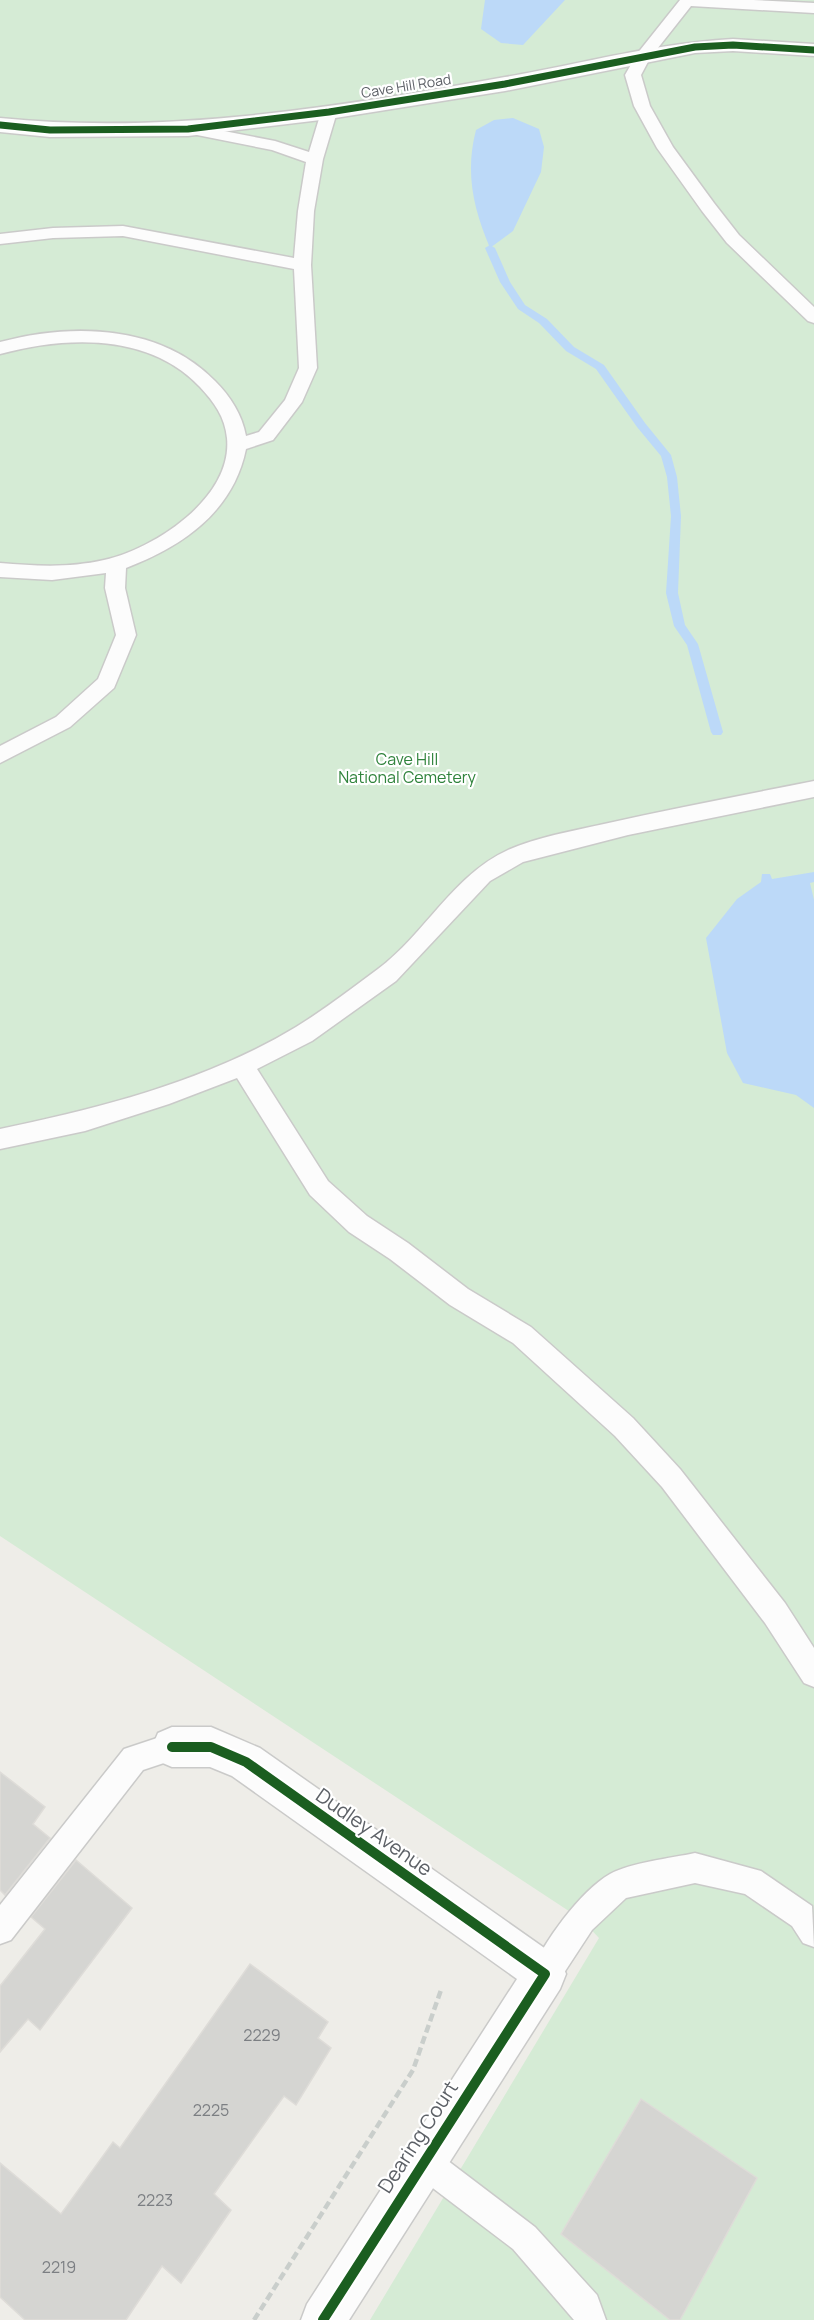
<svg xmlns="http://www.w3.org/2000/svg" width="814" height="2320" font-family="Manrope,sans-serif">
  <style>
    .green { fill: #d5ebd5 }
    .water { fill: #bcd9f8 }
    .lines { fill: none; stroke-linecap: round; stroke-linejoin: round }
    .stream { fill: #bcd9f8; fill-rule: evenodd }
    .building { fill: #d5d5d2; stroke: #dedcd8; stroke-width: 1.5 }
    .lane-casing { stroke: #cacac9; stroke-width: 3 }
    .street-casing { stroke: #cacac9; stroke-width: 3 }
    .path { stroke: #c9cecb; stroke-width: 4.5; stroke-dasharray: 8 4; stroke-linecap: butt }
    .lane { fill: #fcfcfc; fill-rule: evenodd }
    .street { fill: #fcfcfc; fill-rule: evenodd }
    .cycleway-far1-casing { stroke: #fff; stroke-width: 10 }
    .cycleway-casing { stroke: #fff; stroke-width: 14 }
    .cycleway-far1 { stroke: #1b5e20; stroke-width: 7 }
    .cycleway { stroke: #1b5e20; stroke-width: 10 }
    .labels { text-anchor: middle; stroke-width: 4.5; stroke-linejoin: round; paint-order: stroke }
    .far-street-label { font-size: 14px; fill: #5d6167; stroke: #fff }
    .park-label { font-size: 16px; fill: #30833c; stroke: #fff }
    .near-number-label { font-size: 16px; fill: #7c7f83 }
    .near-street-label { font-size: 20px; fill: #5d6167; stroke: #fff }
  </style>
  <rect width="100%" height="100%" fill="#eeede8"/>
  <!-- green -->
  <polygon class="green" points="0,0 814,0 814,2320 370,2320 599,1938 581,1919 0,1536"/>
  <!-- water -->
  <g class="water">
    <polygon points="485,0 565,0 523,45 501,43 481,29"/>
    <path d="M513,118L539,129L544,147L541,172L513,231L490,248C473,208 465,172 476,130L494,120Z"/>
    <polygon points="814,872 814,882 810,883 814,900 814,1108 796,1095 743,1083 727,1053 706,938 737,899 761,882 762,874 770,874 772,879"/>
  </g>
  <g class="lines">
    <!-- stream -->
    <polygon class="stream" points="490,245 495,248 510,282 525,305 547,319 574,347 604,365 645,423 671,455 677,477 681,516 678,593 685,625 698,644 723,732 721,735 713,735 711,732 687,645 674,626 666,593 671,516 667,477 661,456 637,427 596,369 566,351 539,323 518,309 500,282 485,248"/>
  </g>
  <!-- building -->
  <g class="building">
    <polygon points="0,1772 45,1807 33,1824 50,1838 5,1895 0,1890"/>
    <polygon points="76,1860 132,1908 40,2030 28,2019 0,2052 0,1986 45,1929 31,1917"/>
    <polygon points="250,1964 328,2022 318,2038 331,2048 296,2105 284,2096 214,2194 231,2210 181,2283 162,2266 126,2320 25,2320 0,2297 0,2163 61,2214 113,2142 120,2148"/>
    <polygon points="641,2099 757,2178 680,2320 670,2320 561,2234"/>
  </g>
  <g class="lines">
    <defs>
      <g id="lane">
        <polygon points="680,0 753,0 814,3 814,13 691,6 650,58 641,75 650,106 673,147 714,203 739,235 814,307 814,323 808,321 727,243 702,211 657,148 634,106 625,75 637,54"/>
        <path d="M329,107L337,112L323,159L314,211L311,265L317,368L302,402L273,440L246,449C233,512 183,546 126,568L125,588L136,635L114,688L70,727L0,763V746L56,717L98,679L116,635L105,588L106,573L52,580L0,577V563C36,566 69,568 104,560C154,549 233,498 227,438C225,417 214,402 200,387C149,333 67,336 0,354V342C71,323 160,324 215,381C230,396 242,414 246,436L259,432L285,400L299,368L294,269L123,236L53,238L0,244V234L53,228L123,226L294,258L298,211L306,162L272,150L182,132L180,129L188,124L275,141L309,152L321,112Z"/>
        <path d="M814,781V797L628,835L523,862L490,881L396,981L312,1041L257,1069L328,1181L367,1216L408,1243L468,1289L531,1327L633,1418L680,1469L785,1603L814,1648V1687L804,1683L765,1623L662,1487L615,1436L513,1343L450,1305L390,1259L349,1232L310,1195L237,1078L169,1104L85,1131L0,1149V1129C101,1108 207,1081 296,1027C324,1010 351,989 378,969C425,934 453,875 508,850C537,837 573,831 604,824C674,808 744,795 814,781Z"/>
        <polygon points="172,1733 182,1737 186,1747 182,1757 143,1770 11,1940 0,1944 0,1905 124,1749"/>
        <path d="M695,1853L761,1871L812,1906L814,1947L803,1943L792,1926L745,1894L695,1883L626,1898L592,1930L556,1985L545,1989L534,1985L530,1974C543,1943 580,1891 610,1874C629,1863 672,1858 695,1853Z"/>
        <polygon points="424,2146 435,2151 535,2227 597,2295 606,2320 574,2320 513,2249 413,2173 408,2162 413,2151"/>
      </g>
      <g id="street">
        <path d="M733,39L814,44V56L733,51L695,53L505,91L329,119L188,136L50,137L0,132V118C169,135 339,107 505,77C581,64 656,43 733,39Z"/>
        <polygon points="172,1727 211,1727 260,1748 560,1959 566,1974 560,1989 349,2320 301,2320 307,2304 517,1979 232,1776 210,1767 172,1767 158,1761 152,1747 158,1733"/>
      </g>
    </defs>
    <!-- lane casing -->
    <use href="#lane" class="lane-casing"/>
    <!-- street casing -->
    <use href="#street" class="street-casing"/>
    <!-- path -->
    <polyline class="path" points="254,2320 413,2070 441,1990"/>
    <!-- lane -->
    <use href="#lane" class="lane"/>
    <!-- street -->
    <use href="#street" class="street"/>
    <defs>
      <polyline id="cycleway-far1" points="0,125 50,130 188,129 329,112 505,84 695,47 733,45 814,50"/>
      <polyline id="cycleway" points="172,1747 211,1747 246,1762 545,1974 323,2320"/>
    </defs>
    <!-- cycleway-far1 casing -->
    <use href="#cycleway-far1" class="cycleway-far1-casing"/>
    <!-- cycleway casing -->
    <use href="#cycleway" class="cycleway-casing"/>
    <!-- cycleway-far1 -->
    <use href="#cycleway-far1" class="cycleway-far1"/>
    <!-- cycleway -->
    <use href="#cycleway" class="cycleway"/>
  </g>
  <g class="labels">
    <!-- far-street labels -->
    <g class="far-street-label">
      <text transform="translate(406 86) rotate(-9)" y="5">Cave Hill Road</text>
    </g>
    <!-- park labels -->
    <g class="park-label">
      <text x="407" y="765">Cave Hill<tspan x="407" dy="18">National Cemetery</tspan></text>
    </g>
    <!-- near-number labels -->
    <g class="near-number-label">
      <text x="262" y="2041">2229</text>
      <text x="211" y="2116">2225</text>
      <text x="155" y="2206">2223</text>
      <text x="59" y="2273">2219</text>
    </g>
    <!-- near-street labels -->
    <g class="near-street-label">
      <text transform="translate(374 1832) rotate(35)" y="7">Dudley Avenue</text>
      <text transform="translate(418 2137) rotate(-57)" y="7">Dearing Court</text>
    </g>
  </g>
</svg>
